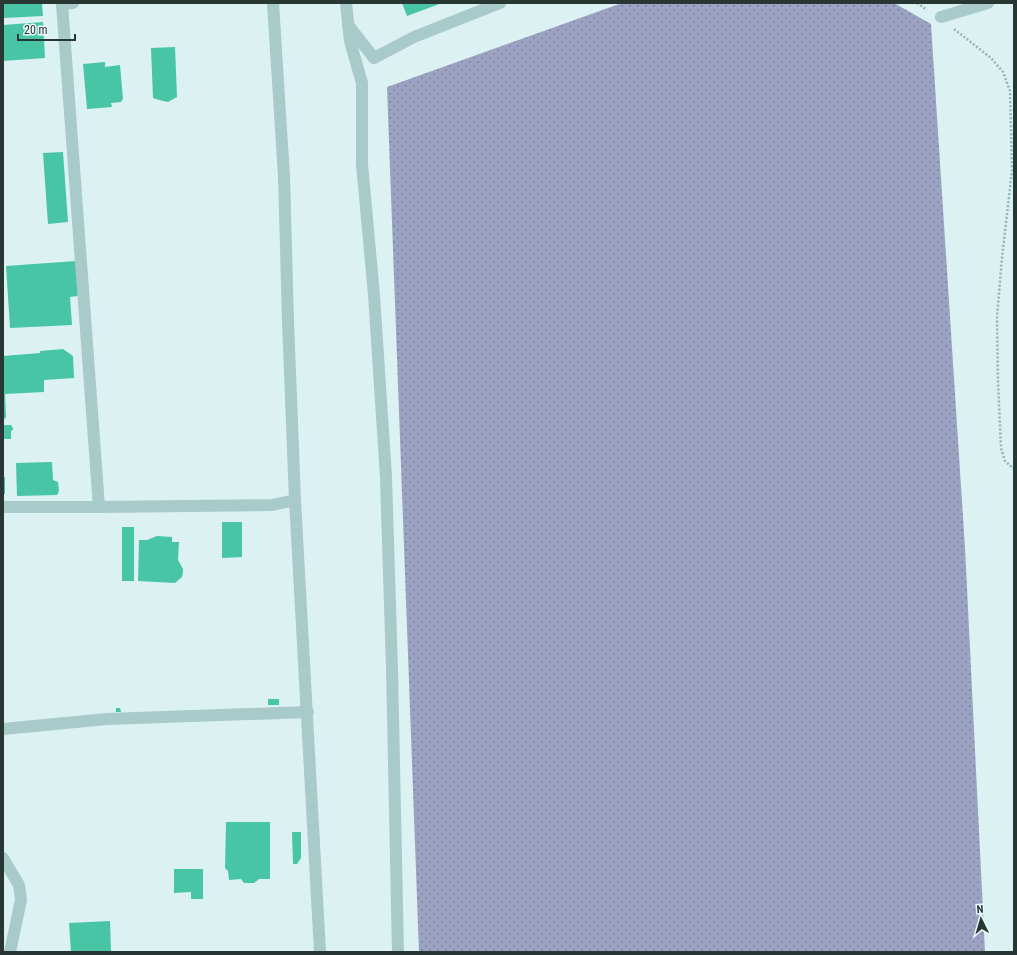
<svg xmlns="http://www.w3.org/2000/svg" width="1017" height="955" font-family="'Roboto Condensed',sans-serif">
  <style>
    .grass { fill: url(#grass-dots) }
    .building { fill: #47c5a5 }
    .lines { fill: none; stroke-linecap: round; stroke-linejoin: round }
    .path { stroke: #92b6b3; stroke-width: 2.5; stroke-dasharray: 2 2; stroke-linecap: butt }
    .minor { stroke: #a8cac9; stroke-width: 12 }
  </style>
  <defs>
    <pattern id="grass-dots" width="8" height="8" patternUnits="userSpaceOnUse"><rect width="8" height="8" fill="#9ca2c1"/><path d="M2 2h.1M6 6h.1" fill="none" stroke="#7f859e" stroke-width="1.8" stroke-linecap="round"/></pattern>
  </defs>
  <rect width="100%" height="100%" fill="#dcf1f2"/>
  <!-- grass -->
  <polygon class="grass" points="622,3 894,3 931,24 965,548 985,952 419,952 387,87"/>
  <!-- building -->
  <g class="building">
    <polygon points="3,3 42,3 43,16 3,18"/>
    <polygon points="402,3 442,3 407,16"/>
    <polygon points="43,22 45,58 3,61 3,25"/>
    <polygon points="175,47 177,97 168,102 159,100 153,98 151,48"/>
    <polygon points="105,62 105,67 120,65 123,99 121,102 111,103 112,107 87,109 83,64"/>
    <polygon points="63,152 68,222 48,224 43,153"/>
    <polygon points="76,261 78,296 70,297 72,325 10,328 6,266"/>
    <polygon points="63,349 73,356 74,378 44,380 44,392 5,394 6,418 3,419 3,356 40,353 40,351"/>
    <polygon points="3,425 11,425 13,428 13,430 11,431 11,439 3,439"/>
    <polygon points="52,462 53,480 58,482 59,491 57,495 17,496 16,463"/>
    <rect x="3" y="477" width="2" height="17"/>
    <polygon points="222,522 242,522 242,557 222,558"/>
    <rect x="122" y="527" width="12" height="54"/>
    <polygon points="157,536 172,537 172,542 179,542 178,560 183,569 183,572 182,577 175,583 138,581 139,540 147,540"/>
    <rect x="268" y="699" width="11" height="6"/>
    <polygon points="116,708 120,708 121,712 116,712"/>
    <polygon points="226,822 270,822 270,879 259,879 254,883 244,883 241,879 229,880 228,871 225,868"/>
    <polygon points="292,832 301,832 301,858 297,864 293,864"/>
    <polygon points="174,869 203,869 203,899 191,899 191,892 174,893"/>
    <polygon points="110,921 111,952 71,952 69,923"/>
  </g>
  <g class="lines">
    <!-- path -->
    <g class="path">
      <polyline points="917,3 927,10"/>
      <polyline points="954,29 991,58 1003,72 1010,91 1012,170 1002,258 997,317 998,382 1001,448 1005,461 1014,469"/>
    </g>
    <!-- minor -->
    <g class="minor">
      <polyline points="73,3 62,4 99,507"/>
      <polyline points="273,3 284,176 288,321 295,500 320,952"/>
      <polyline points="346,3 350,41 362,83 362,164 374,295 386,477 392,669 398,952"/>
      <polyline points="941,17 988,3"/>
      <polyline points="348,25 374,58 414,37 500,3"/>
      <polyline points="3,507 99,507 272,505 295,500"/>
      <polyline points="3,729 107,719 308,712"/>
      <polyline points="3,858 19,885 21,900 10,952"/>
    </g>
  </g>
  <!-- border -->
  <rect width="1017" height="955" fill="none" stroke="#283734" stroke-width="8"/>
  <!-- north arrow -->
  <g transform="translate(981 919) rotate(355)" stroke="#e9f9fa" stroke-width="3" paint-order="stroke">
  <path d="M0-3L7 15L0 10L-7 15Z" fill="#283734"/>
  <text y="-6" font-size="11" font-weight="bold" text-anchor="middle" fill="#283734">N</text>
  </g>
  <!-- scale -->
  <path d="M18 34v6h57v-6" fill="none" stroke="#283734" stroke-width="2"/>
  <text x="24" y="34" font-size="12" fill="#283734" stroke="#e9f9fa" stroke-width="3" paint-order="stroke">20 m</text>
</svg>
